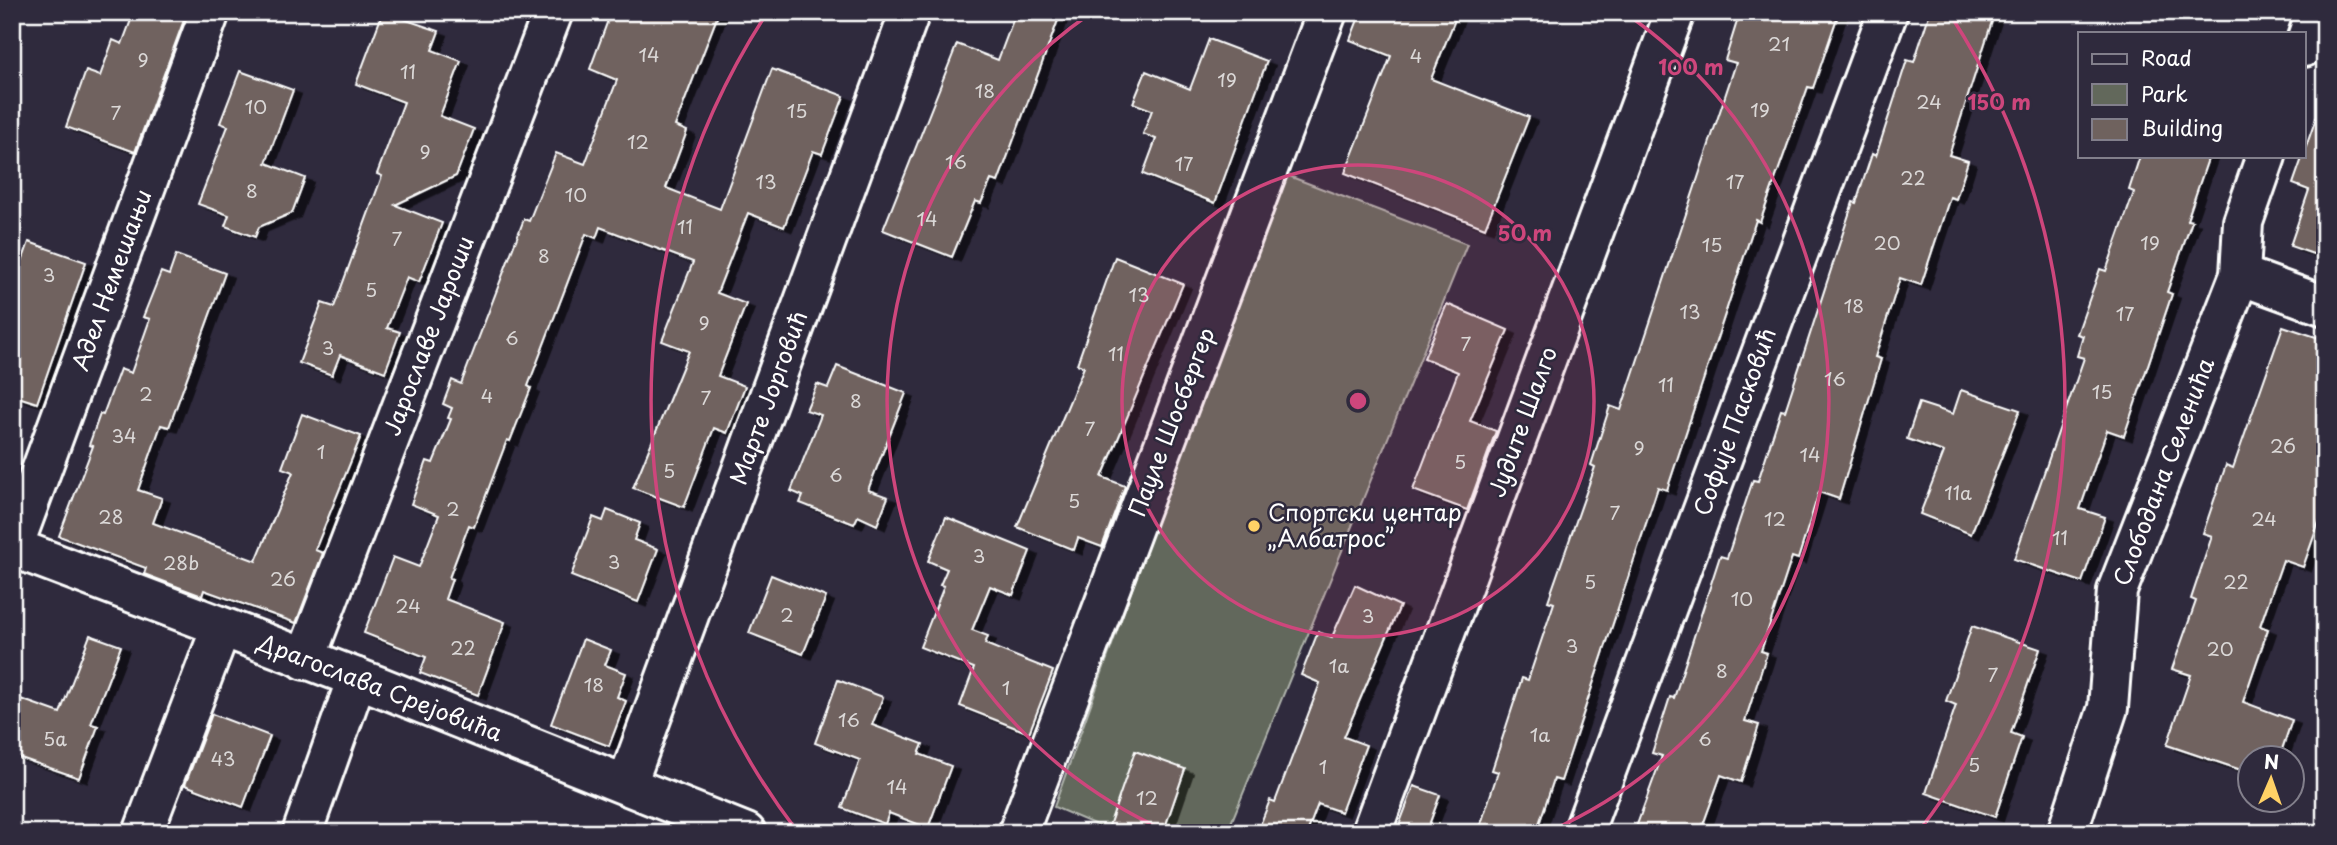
<svg xmlns="http://www.w3.org/2000/svg" width="2337" height="845" font-family="'Playpen Sans',sans-serif">
  <style>
    .green { fill: #62685b; stroke: #b0b4ad; stroke-width: 2 }
    .building { fill: #6f625e; stroke: #fff; stroke-width: 2; filter: url(#shadow) }
    .lines { fill: none; stroke-linecap: round; stroke-linejoin: round }
    .minor-casing { stroke: #fff; stroke-width: 44 }
    .minor { stroke: #2f2a3d; stroke-width: 38 }
    .ring { fill: none; stroke: #ce467c; stroke-width: 3.5 }
    .poi-dot { fill: #ffd166; stroke: #2f2a3d; stroke-width: 2.5 }
    .labels { text-anchor: middle; stroke-width: 5; stroke-linejoin: round; paint-order: stroke }
    .number-label { font-size: 19px; fill: #dbd8d7 }
    .street-label { font-size: 23px; fill: #fff; stroke: #2f2a3d }
    .poi-label { font-size: 23px; fill: #fff; stroke: #2f2a3d; text-anchor: start }
    .centre { fill: #ce467c; stroke: #2f2a3d; stroke-width: 3.5 }
    .ring-label { font-size: 21px; text-anchor: middle; font-weight: bold; fill: #ce467c; stroke: #2f2a3d; stroke-width: 5; stroke-linejoin: round; paint-order: stroke }
  </style>
  <defs>
    <filter id="shadow"><feDropShadow dx="8" dy="4.5" stdDeviation="0" flood-color="#0009"/></filter>
  </defs>
  <rect width="100%" height="100%" fill="#2f2a3d"/>
  <filter id="ink" filterUnits="userSpaceOnUse"><feTurbulence type="fractalNoise" baseFrequency=".0143" numOctaves="2"/><feDisplacementMap in="SourceGraphic" scale="14" xChannelSelector="R" yChannelSelector="G"/><feConvolveMatrix kernelMatrix="1 2 1 2 8 2 1 2 1" color-interpolation-filters="sRGB"/></filter>
  <g filter="url(#ink)">
    <!-- green -->
    <polygon class="green" points="1281,173 1467,244 1227,833 1115,833 1054,807"/>
    <!-- building -->
    <g class="building">
      <polygon points="134,12 187,12 135,152 66,127 86,71 100,76 113,40 122,44"/>
      <polygon points="383,12 439,31 432,50 461,61 440,116 474,129 456,176 395,205 442,223 419,282 407,277 387,328 400,332 385,372 340,355 332,375 299,363 322,303 334,307 382,176 377,174 404,102 356,84"/>
      <polygon points="611,12 719,12 675,126 687,131 666,188 720,209 772,69 844,96 822,154 813,151 784,227 748,213 717,293 746,304 718,376 745,386 727,433 714,428 684,507 633,488 689,351 662,341 693,262 600,227 596,238 586,234 528,386 531,388 510,441 507,440 474,527 469,525 449,578 452,579 445,599 505,622 478,695 420,673 426,657 364,633 393,557 419,567 439,515 411,504 427,461 433,463 451,419 448,418 452,408 443,404 452,380 461,384 524,219 529,221 556,153 585,164 617,80 590,69"/>
      <polygon points="1016,12 1061,12 998,182 991,180 981,203 975,201 952,257 883,230 957,44 998,60"/>
      <polygon points="1361,12 1458,12 1431,79 1529,117 1485,228 1345,173 1391,56 1350,40"/>
      <polygon points="1740,12 1839,12 1813,88 1808,87 1760,222 1756,220 1667,490 1658,487 1561,781 1554,779 1536,833 1478,833 1498,772 1492,770 1522,678 1528,680 1554,603 1548,601 1595,467 1591,465 1610,406 1621,410 1736,63 1725,60"/>
      <polygon points="1930,12 1995,12 1949,155 1968,161 1956,199 1950,197 1921,285 1900,278 1875,357 1881,359 1839,499 1819,492 1798,559 1792,557 1761,651 1767,653 1745,721 1759,725 1741,782 1721,775 1700,833 1634,833 1662,756 1652,753 1670,697 1674,698 1720,556 1727,558 1753,480 1758,481 1781,410 1785,411 1853,202 1856,203 1872,154 1876,156 1907,60 1914,62"/>
      <polygon points="1209,39 1267,61 1215,203 1143,174 1156,139 1143,134 1152,110 1133,103 1146,71 1190,89"/>
      <polygon points="240,71 293,90 266,163 305,178 292,213 259,227 255,237 225,226 229,215 198,204 228,126 220,123"/>
      <polygon points="2321,104 2325,104 2325,258 2290,246 2309,190 2293,184"/>
      <polygon points="2140,156 2209,156 2187,220 2192,221 2167,292 2172,294 2124,436 2107,430 2080,509 2105,517 2082,582 2014,559 2084,358 2077,356 2083,336 2077,334 2100,269 2106,271 2134,192 2129,190"/>
      <polygon points="29,242 86,262 37,403 12,395 12,289"/>
      <polygon points="176,255 225,273 169,427 161,425 138,490 162,498 153,523 256,561 293,472 282,468 302,414 361,436 315,550 323,553 296,623 204,590 202,596 144,574 146,568 59,536 93,446 89,445 100,414 103,415 120,369 131,373 150,319 143,317 161,272 169,275"/>
      <polygon points="1115,257 1183,284 1102,477 1125,486 1102,547 1078,538 1074,550 1017,527 1084,367 1077,364"/>
      <polygon points="1447,304 1508,330 1470,421 1496,431 1467,510 1413,490 1458,372 1424,358"/>
      <polygon points="2283,326 2325,340 2325,505 2303,567 2283,560 2260,626 2268,629 2243,702 2292,720 2279,758 2250,758 2250,773 2167,745 2191,675 2172,669 2196,601 2191,599 2212,536 2203,533 2226,465 2233,468"/>
      <polygon points="837,366 906,393 868,490 888,497 877,525 858,516 854,524 800,503 803,496 791,491 821,415 806,410 817,384 828,388"/>
      <polygon points="1961,390 2020,410 1971,534 1920,514 1944,452 1907,439 1919,403 1953,414"/>
      <polygon points="607,510 640,523 634,540 658,549 638,602 571,576 593,517 603,521"/>
      <polygon points="946,517 1030,551 1013,595 990,586 972,630 988,636 985,644 1053,671 1029,733 960,706 974,668 920,647 944,586 940,585 947,569 928,561"/>
      <polygon points="771,575 826,597 803,654 749,633"/>
      <polygon points="1355,585 1400,606 1344,737 1366,745 1341,812 1318,804 1307,833 1257,833 1270,800 1275,802 1320,683 1301,675 1318,632 1332,637"/>
      <polygon points="1972,626 2040,649 2011,733 2022,737 1995,817 1926,793 1956,705 1946,701"/>
      <polygon points="90,635 121,646 91,724 98,726 79,778 12,755 12,696 60,713"/>
      <polygon points="583,639 611,650 605,665 626,673 617,697 626,701 609,746 551,724"/>
      <polygon points="838,680 883,697 872,725 923,744 919,754 951,766 928,828 889,813 885,824 842,808 860,760 815,743"/>
      <polygon points="212,714 270,736 243,807 185,785"/>
      <polygon points="1135,751 1185,769 1163,833 1128,833 1109,826"/>
      <polygon points="1414,786 1440,795 1426,833 1396,833"/>
    </g>
    <g class="lines">
      <defs>
        <g id="minor">
          <polyline points="2304,47 2316,12"/>
          <polyline points="2240,275 2325,306"/>
          <polyline points="12,547 378,686 746,833"/>
          <polyline points="13,547 210,12"/>
          <polyline points="305,660 553,12"/>
          <polyline points="627,784 910,12"/>
          <polyline points="143,833 221,628"/>
          <polyline points="302,833 357,678"/>
          <polyline points="1018,833 1327,12"/>
          <polyline points="1371,833 1675,12"/>
          <polyline points="1583,833 1888,12"/>
          <polyline points="2067,833 2108,708 2117,591 2240,275 2243,222 2266,156"/>
        </g>
      </defs>
      <!-- minor casing -->
      <use href="#minor" class="minor-casing"/>
      <!-- minor -->
      <use href="#minor" class="minor"/>
    </g>
  </g>
  <!-- distance rings -->
  <circle cx="1358" cy="401" r="236" fill="#ce467c" fill-opacity=".12"/>
  <g class="ring">
    <circle cx="1358" cy="401" r="236"/>
    <path d="M1166 831A471 471 0 0 1 1091 13M1625 13A471 471 0 0 1 1550 831"/>
    <path d="M797 831A707 707 0 0 1 765 16M1951 16A707 707 0 0 1 1919 831"/>
  </g>
  <!-- markers -->
  <circle class="poi-dot" cx="1254" cy="526" r="7"/>
  <g class="labels">
    <!-- number labels -->
    <g class="number-label">
      <text x="1779" y="51">21</text>
      <text x="649" y="62">14</text>
      <text x="1416" y="63">4</text>
      <text x="143" y="67">9</text>
      <text x="408" y="79">11</text>
      <text x="1227" y="87">19</text>
      <text x="985" y="98">18</text>
      <text x="1929" y="109">24</text>
      <text x="256" y="114">10</text>
      <text x="1760" y="117">19</text>
      <text x="797" y="118">15</text>
      <text x="116" y="120">7</text>
      <text x="638" y="149">12</text>
      <text x="425" y="159">9</text>
      <text x="956" y="169">16</text>
      <text x="1184" y="171">17</text>
      <text x="1913" y="185">22</text>
      <text x="766" y="189">13</text>
      <text x="1735" y="189">17</text>
      <text x="252" y="198">8</text>
      <text x="576" y="202">10</text>
      <text x="927" y="226">14</text>
      <text x="685" y="234">11</text>
      <text x="397" y="246">7</text>
      <text x="1887" y="250">20</text>
      <text x="2150" y="250">19</text>
      <text x="1712" y="252">15</text>
      <text x="544" y="263">8</text>
      <text x="49" y="282">3</text>
      <text x="371" y="297">5</text>
      <text x="1139" y="302">13</text>
      <text x="1854" y="313">18</text>
      <text x="1690" y="319">13</text>
      <text x="2125" y="321">17</text>
      <text x="704" y="330">9</text>
      <text x="512" y="345">6</text>
      <text x="1466" y="351">7</text>
      <text x="328" y="355">3</text>
      <text x="1116" y="361">11</text>
      <text x="1835" y="386">16</text>
      <text x="1666" y="392">11</text>
      <text x="2102" y="399">15</text>
      <text x="146" y="401">2</text>
      <text x="487" y="403">4</text>
      <text x="706" y="405">7</text>
      <text x="856" y="408">8</text>
      <text x="1090" y="436">7</text>
      <text x="124" y="443">34</text>
      <text x="2283" y="453">26</text>
      <text x="1639" y="455">9</text>
      <text x="321" y="459">1</text>
      <text x="1810" y="462">14</text>
      <text x="1460" y="469">5</text>
      <text x="669" y="478">5</text>
      <text x="836" y="482">6</text>
      <text x="1958" y="500">11a</text>
      <text x="1074" y="508">5</text>
      <text x="453" y="516">2</text>
      <text x="1615" y="520">7</text>
      <text x="111" y="524">28</text>
      <text x="1775" y="526">12</text>
      <text x="2264" y="526">24</text>
      <text x="2060" y="545">11</text>
      <text x="979" y="563">3</text>
      <text x="614" y="569">3</text>
      <text x="181" y="570">28b</text>
      <text x="283" y="586">26</text>
      <text x="1590" y="589">5</text>
      <text x="2236" y="589">22</text>
      <text x="1742" y="606">10</text>
      <text x="408" y="613">24</text>
      <text x="787" y="622">2</text>
      <text x="1368" y="623">3</text>
      <text x="1572" y="653">3</text>
      <text x="463" y="655">22</text>
      <text x="2220" y="656">20</text>
      <text x="1339" y="673">1a</text>
      <text x="1722" y="678">8</text>
      <text x="1993" y="682">7</text>
      <text x="594" y="692">18</text>
      <text x="1006" y="695">1</text>
      <text x="849" y="727">16</text>
      <text x="1540" y="742">1a</text>
      <text x="55" y="746">5a</text>
      <text x="1705" y="746">6</text>
      <text x="223" y="766">43</text>
      <text x="1974" y="772">5</text>
      <text x="1323" y="774">1</text>
      <text x="897" y="794">14</text>
      <text x="1147" y="805">12</text>
    </g>
    <!-- street labels -->
    <g class="street-label">
      <text transform="translate(112 280) rotate(-70)" y="8">Адел Немешањи</text>
      <text transform="translate(429 336) rotate(-69)" y="8">Јарославе Јароши</text>
      <text transform="translate(769 398) rotate(-70)" y="8">Марте Јорговић</text>
      <text transform="translate(1172 422) rotate(-69)" y="8">Пауле Шосбергер</text>
      <text transform="translate(1523 422) rotate(-70)" y="8">Јудите Шалго</text>
      <text transform="translate(1735 422) rotate(-70)" y="8">Софије Пасковић</text>
      <text transform="translate(2164 472) rotate(-69)" y="8">Слободана Селенића</text>
      <text transform="translate(380 688) rotate(21)" y="8">Драгослава Срејовића</text>
    </g>
    <!-- poi labels -->
    <g class="poi-label">
      <text x="1268" y="521">Спортски центар<tspan x="1268" dy="26">„Албатрос”</tspan></text>
    </g>
  </g>
  <circle cx="1358" cy="401" r="10" class="centre"/>
  <g class="ring-label">
    <text x="1691" y="75">100 m</text>
    <text x="1999" y="110">150 m</text>
    <text x="1525" y="241">50 m</text>
  </g>
  <!-- margin -->
  <rect width="2337" height="845" fill="none" stroke="#2f2a3d" stroke-width="42"/>
  <rect x="21" y="21" width="2295" height="803" fill="none" stroke="#fff" stroke-width="2.5" filter="url(#ink)"/>
  <!-- legend -->
  <rect x="2078" y="32" width="228" height="126" fill="#2f2a3d" stroke="#827f8b" stroke-width="2"/>
  <rect x="2092" y="54" width="35" height="10" fill="#2f2a3d" stroke="#827f8b" stroke-width="2"/>
  <text x="2141" y="66" font-size="21" fill="#ffffff">Road</text>
  <rect x="2092" y="84" width="35" height="21" fill="#62685b" stroke="#827f8b" stroke-width="2"/>
  <text x="2141" y="102" font-size="21" fill="#ffffff">Park</text>
  <rect x="2092" y="119" width="35" height="21" fill="#6f625e" stroke="#827f8b" stroke-width="2"/>
  <text x="2141" y="136" font-size="21" fill="#ffffff">Building</text>
  <!-- north arrow -->
  <g transform="translate(2271 779) rotate(2)"><circle r="33" fill="#2f2a3d" stroke="#827f8b" stroke-width="2"/>
  <path d="M0-5L12 26L0 18L-12 26Z" fill="#ffd166"/>
  <text y="-10" font-size="19" font-weight="bold" text-anchor="middle" fill="#ffffff">N</text>
  </g>
</svg>
